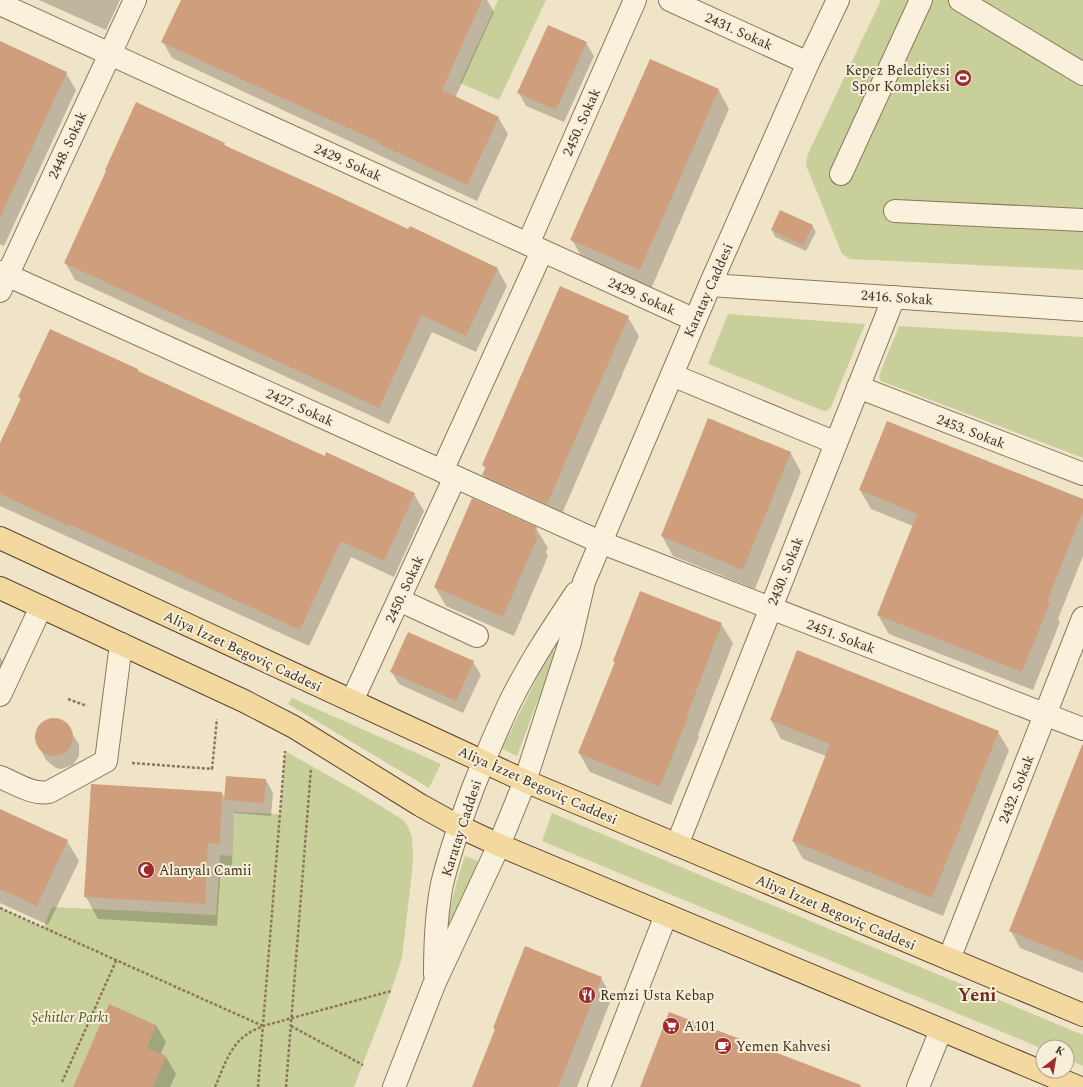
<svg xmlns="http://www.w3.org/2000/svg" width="1083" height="1087" font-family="Spectral,serif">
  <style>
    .green { fill: #c9cf9b }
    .shadow { fill: #0003 }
    .building { fill: #cf9f7d }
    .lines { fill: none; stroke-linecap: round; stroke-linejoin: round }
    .minor-casing { stroke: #8d765c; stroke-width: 24 }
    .major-casing { stroke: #5b4430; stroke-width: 24 }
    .path { stroke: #8d765c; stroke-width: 2.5; stroke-dasharray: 3 2; stroke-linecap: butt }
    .minor { stroke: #faf1dc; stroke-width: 22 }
    .major { stroke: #f3d9a0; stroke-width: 22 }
    .labels { text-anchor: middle; stroke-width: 4; stroke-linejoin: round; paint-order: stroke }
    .street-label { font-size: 14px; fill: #3d2e20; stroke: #f7eed8 }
    .poi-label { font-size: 14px; fill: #3d2e20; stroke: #f7eed8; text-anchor: start }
    .park-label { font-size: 14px; font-style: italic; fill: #4d5a26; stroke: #f7eed8 }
    .district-label { font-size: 18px; font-weight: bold; fill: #6b2e1e; stroke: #f7eed8 }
  </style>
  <rect width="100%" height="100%" fill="#f0e4c8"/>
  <!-- green -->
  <g class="green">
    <polygon points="498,0 546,0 499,100 460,83"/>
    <polygon points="881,0 1083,0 1083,270 850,259 842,254 806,165 807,156"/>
    <polygon points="728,314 865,324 831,407 826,411 821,410 708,364"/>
    <polygon points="899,326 1083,337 1083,458 881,381 879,377 880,373"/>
    <polygon points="551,649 556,652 517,756 502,749"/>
    <polygon points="292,698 441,764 429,788 288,704"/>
    <polygon points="285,751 368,798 403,820 407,825 412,837 413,856 412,872 402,958 391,991 354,1087 0,1087 0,908 43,928 52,907 216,915 220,855 232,856 234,812 280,814"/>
    <polygon points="552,813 1083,1035 1083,1066 1067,1059 1067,1047 1043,1047 1043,1049 542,841"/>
    <path d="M465,856L478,861L452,926L447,924C452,900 457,878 465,856Z"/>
  </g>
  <!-- shadow -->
  <g class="shadow">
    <polygon points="39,0 120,0 106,30"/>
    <polygon points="182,0 487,0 494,12 455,98 498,117 508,134 477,201 172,58 163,42"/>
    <polygon points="0,42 66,73 76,90 4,246 0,244"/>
    <polygon points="586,43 594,56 564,122 526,106 519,93"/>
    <polygon points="718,89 729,109 651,289 583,259 572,240"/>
    <polygon points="224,144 226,147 409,230 497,268 507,286 476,352 432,332 389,424 75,280 65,262"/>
    <polygon points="780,211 812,225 816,232 806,251 775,237 772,230"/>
    <polygon points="628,317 639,336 558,523 495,495 484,475 486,470 483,465"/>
    <polygon points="138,370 139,373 325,457 414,494 424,511 394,577 351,557 309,646 0,506 0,446 21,400 19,396"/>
    <polygon points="790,452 801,472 755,589 673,556 662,536"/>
    <polygon points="860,490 1083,500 1083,556 1058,619 1060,622 1033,690 889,634 878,615 913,526 871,509"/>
    <polygon points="536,528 548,548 546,552 548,556 514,636 446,606 435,587"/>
    <polygon points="721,624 733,643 698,735 699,737 671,805 590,772 579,753 615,664 614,661"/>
    <polygon points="0,657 6,667 0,680"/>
    <polygon points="473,662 481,675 463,713 399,684 391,671"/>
    <polygon points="52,719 64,722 79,744 79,756 73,765 61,769 56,768 46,760 36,741 35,735 41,724"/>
    <polygon points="771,720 998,732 1009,750 943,916 803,859 793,841 826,756 781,739"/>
    <polygon points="1083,762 1083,973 1020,948 1011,931"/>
    <polygon points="266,780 273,793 271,816 233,813 234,815 232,865 221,865 217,926 98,919 86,897 92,785 222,793 225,799"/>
    <polygon points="3,812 67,841 79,861 48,925 0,903 0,819"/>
    <polygon points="601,978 612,997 577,1087 474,1087 496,1030 494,1028"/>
    <polygon points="156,1025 166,1042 160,1055 166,1057 176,1074 170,1087 74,1087"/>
  </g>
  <!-- building -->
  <g class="building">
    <polygon points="181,0 482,0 442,90 499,117 467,185 379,144 379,142 269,92 161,42"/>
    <polygon points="548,25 587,42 556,110 517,93"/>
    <polygon points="0,41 67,72 0,218"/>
    <polygon points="650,59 719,89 640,270 570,240"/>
    <polygon points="136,102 225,143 224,145 333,194 408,229 410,226 498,268 466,336 422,315 379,408 64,263 106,171 105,170"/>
    <polygon points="780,210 813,225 803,246 771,230"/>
    <polygon points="560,286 629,316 547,504 482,475 486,467 482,465"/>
    <polygon points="50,329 138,369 138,371 325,456 326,452 415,493 384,561 341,541 300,630 131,552 70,525 69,526 0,494 0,443 21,398 18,397"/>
    <polygon points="708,418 791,452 743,570 661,536"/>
    <polygon points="887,421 1083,499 1083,511 1047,602 1050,603 1022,672 877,615 917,514 859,490"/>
    <polygon points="472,498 537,527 534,534 538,536 503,617 434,587"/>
    <polygon points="640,591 722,623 687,716 688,717 660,787 578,753 615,662 613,661"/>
    <polygon points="408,632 474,661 456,701 390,672"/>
    <polygon points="797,650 999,731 932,898 792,841 830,744 770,720"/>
    <circle cx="54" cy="737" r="19"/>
    <polygon points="1082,745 1083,745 1083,961 1009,931"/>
    <polygon points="226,776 266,779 264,803 224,800"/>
    <polygon points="91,784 222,792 220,844 208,843 205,904 84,897"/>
    <polygon points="0,809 68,840 37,906 0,889"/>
    <polygon points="525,946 602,977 558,1087 472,1087 495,1029 493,1028"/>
    <polygon points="109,1004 156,1025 147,1048 166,1056 153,1087 73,1087"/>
    <polygon points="669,1012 861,1085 860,1087 640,1087"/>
  </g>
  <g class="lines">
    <defs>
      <g id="minor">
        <polyline points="670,0 808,63"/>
        <polyline points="960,0 1083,74"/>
        <polyline points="0,4 695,320"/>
        <polyline points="841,174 921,0"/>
        <polyline points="895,211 1083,220"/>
        <polyline points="528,244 635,0"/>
        <polyline points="0,272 600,542 1083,729"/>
        <polyline points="710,285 1083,310"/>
        <polyline points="0,291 135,0"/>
        <polyline points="672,375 836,443"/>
        <polyline points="858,387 1083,474"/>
        <polyline points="442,471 542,251"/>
        <polyline points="399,600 477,636"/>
        <polyline points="0,695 41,607"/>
        <polyline points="352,701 455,477"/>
        <path d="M0,777C15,783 32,795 49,792L106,761L121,644"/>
        <polyline points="677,845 894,297"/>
        <polyline points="949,959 1083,618"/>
        <path d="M435,974C435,944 436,914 442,884C450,851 461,820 473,788C484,760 496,732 509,704C528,665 552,629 576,593"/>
        <polyline points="394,1087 435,982 499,845 525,781 570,642 584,582 710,285 808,63 838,0"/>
        <polyline points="599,1087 666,915"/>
        <polyline points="918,1087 941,1030"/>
      </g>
      <g id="major">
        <polyline points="0,538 525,781 1083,1015"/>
        <polyline points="0,588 244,701 294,727 420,805 458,826 499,845 1078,1087"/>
      </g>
    </defs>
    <!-- minor casing -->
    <use href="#minor" class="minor-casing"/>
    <!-- major casing -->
    <use href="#major" class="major-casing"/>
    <!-- path -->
    <g class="path">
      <polyline points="68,699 87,706"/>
      <polyline points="132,763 212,769 217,719"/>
      <polyline points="0,908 263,1026"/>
      <polyline points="291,1026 363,1065"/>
      <polyline points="62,1082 116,961"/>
      <path d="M215,1087C223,1069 229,1047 246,1035C251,1031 257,1029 263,1026L391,991"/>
      <polyline points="258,1087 285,751"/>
      <polyline points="286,1087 311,768"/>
    </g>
    <!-- minor -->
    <use href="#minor" class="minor"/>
    <!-- major -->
    <use href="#major" class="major"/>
  </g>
  <!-- icons -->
  <defs>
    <symbol id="stadium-disc" viewBox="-11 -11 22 22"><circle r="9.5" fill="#9e2a2b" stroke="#f7eed8"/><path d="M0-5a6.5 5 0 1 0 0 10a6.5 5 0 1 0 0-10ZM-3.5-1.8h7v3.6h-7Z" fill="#fff"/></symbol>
    <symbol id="mosque-disc" viewBox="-11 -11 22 22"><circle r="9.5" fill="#9e2a2b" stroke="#f7eed8"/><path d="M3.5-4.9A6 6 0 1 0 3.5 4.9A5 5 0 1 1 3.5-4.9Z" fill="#fff"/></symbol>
    <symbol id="restaurant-disc" viewBox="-11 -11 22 22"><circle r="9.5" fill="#9e2a2b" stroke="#f7eed8"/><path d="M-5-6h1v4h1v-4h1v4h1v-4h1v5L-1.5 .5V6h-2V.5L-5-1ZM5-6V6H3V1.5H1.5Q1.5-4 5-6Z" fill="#fff"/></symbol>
    <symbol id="supermarket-disc" viewBox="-11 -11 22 22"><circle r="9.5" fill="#9e2a2b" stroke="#f7eed8"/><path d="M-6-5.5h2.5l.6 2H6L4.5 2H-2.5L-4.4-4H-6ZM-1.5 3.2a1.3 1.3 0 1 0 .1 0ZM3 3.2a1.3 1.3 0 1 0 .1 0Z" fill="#fff"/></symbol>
    <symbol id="cafe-disc" viewBox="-11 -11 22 22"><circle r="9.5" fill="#9e2a2b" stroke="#f7eed8"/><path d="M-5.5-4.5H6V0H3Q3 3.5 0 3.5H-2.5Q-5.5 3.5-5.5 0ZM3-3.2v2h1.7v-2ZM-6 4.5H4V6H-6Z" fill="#fff"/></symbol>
  </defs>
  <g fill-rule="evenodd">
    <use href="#stadium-disc" x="953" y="68" width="20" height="20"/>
    <use href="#mosque-disc" x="136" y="860" width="20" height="20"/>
    <use href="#restaurant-disc" x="577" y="985" width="20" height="20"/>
    <use href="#supermarket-disc" x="661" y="1016" width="20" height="20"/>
    <use href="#cafe-disc" x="713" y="1036" width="20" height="20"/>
  </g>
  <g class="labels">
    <!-- street labels -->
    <g class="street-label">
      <text transform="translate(739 31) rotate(24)" y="5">2431. Sokak</text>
      <text transform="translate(581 122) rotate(-66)" y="5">2450. Sokak</text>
      <text transform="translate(67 145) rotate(-65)" y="5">2448. Sokak</text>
      <text transform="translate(348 162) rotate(24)" y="5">2429. Sokak</text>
      <text transform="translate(708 290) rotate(-66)" y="5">Karatay Caddesi</text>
      <text transform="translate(642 296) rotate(24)" y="5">2429. Sokak</text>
      <text transform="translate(897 297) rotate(4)" y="5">2416. Sokak</text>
      <text transform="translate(300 407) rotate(24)" y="5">2427. Sokak</text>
      <text transform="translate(971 431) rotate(21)" y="5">2453. Sokak</text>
      <text transform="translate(785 571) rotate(-68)" y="5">2430. Sokak</text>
      <text transform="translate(404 589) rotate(-65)" y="5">2450. Sokak</text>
      <text transform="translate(841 636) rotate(21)" y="5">2451. Sokak</text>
      <text transform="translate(243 651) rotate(25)" y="5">Aliya İzzet Begoviç Caddesi</text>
      <text transform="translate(538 785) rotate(24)" y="5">Aliya İzzet Begoviç Caddesi</text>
      <text transform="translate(1016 789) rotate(-68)" y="5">2432. Sokak</text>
      <text transform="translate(461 828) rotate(-72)" y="5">Karatay Caddesi</text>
      <text transform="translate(836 912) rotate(23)" y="5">Aliya İzzet Begoviç Caddesi</text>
    </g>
    <!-- poi labels -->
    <g class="poi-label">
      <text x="950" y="75" text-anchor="end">Kepez Belediyesi<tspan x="950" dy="16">Spor Kompleksi</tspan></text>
      <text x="159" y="875">Alanyalı Camii</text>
      <text x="600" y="1000">Remzi Usta Kebap</text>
      <text x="684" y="1031">A101</text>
      <text x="736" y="1051">Yemen Kahvesi</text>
    </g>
    <!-- park labels -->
    <g class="park-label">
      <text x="70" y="1022">Şehitler Parkı</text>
    </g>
    <!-- district labels -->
    <g class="district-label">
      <text x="977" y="1001">Yeni</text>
    </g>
  </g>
  <!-- north arrow -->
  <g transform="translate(1055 1059) rotate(31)"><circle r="19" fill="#f7eed8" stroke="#ada18e"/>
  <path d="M0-3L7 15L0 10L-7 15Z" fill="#9e2a2b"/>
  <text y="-6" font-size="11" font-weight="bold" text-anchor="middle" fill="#3d2e20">K</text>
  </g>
</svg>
